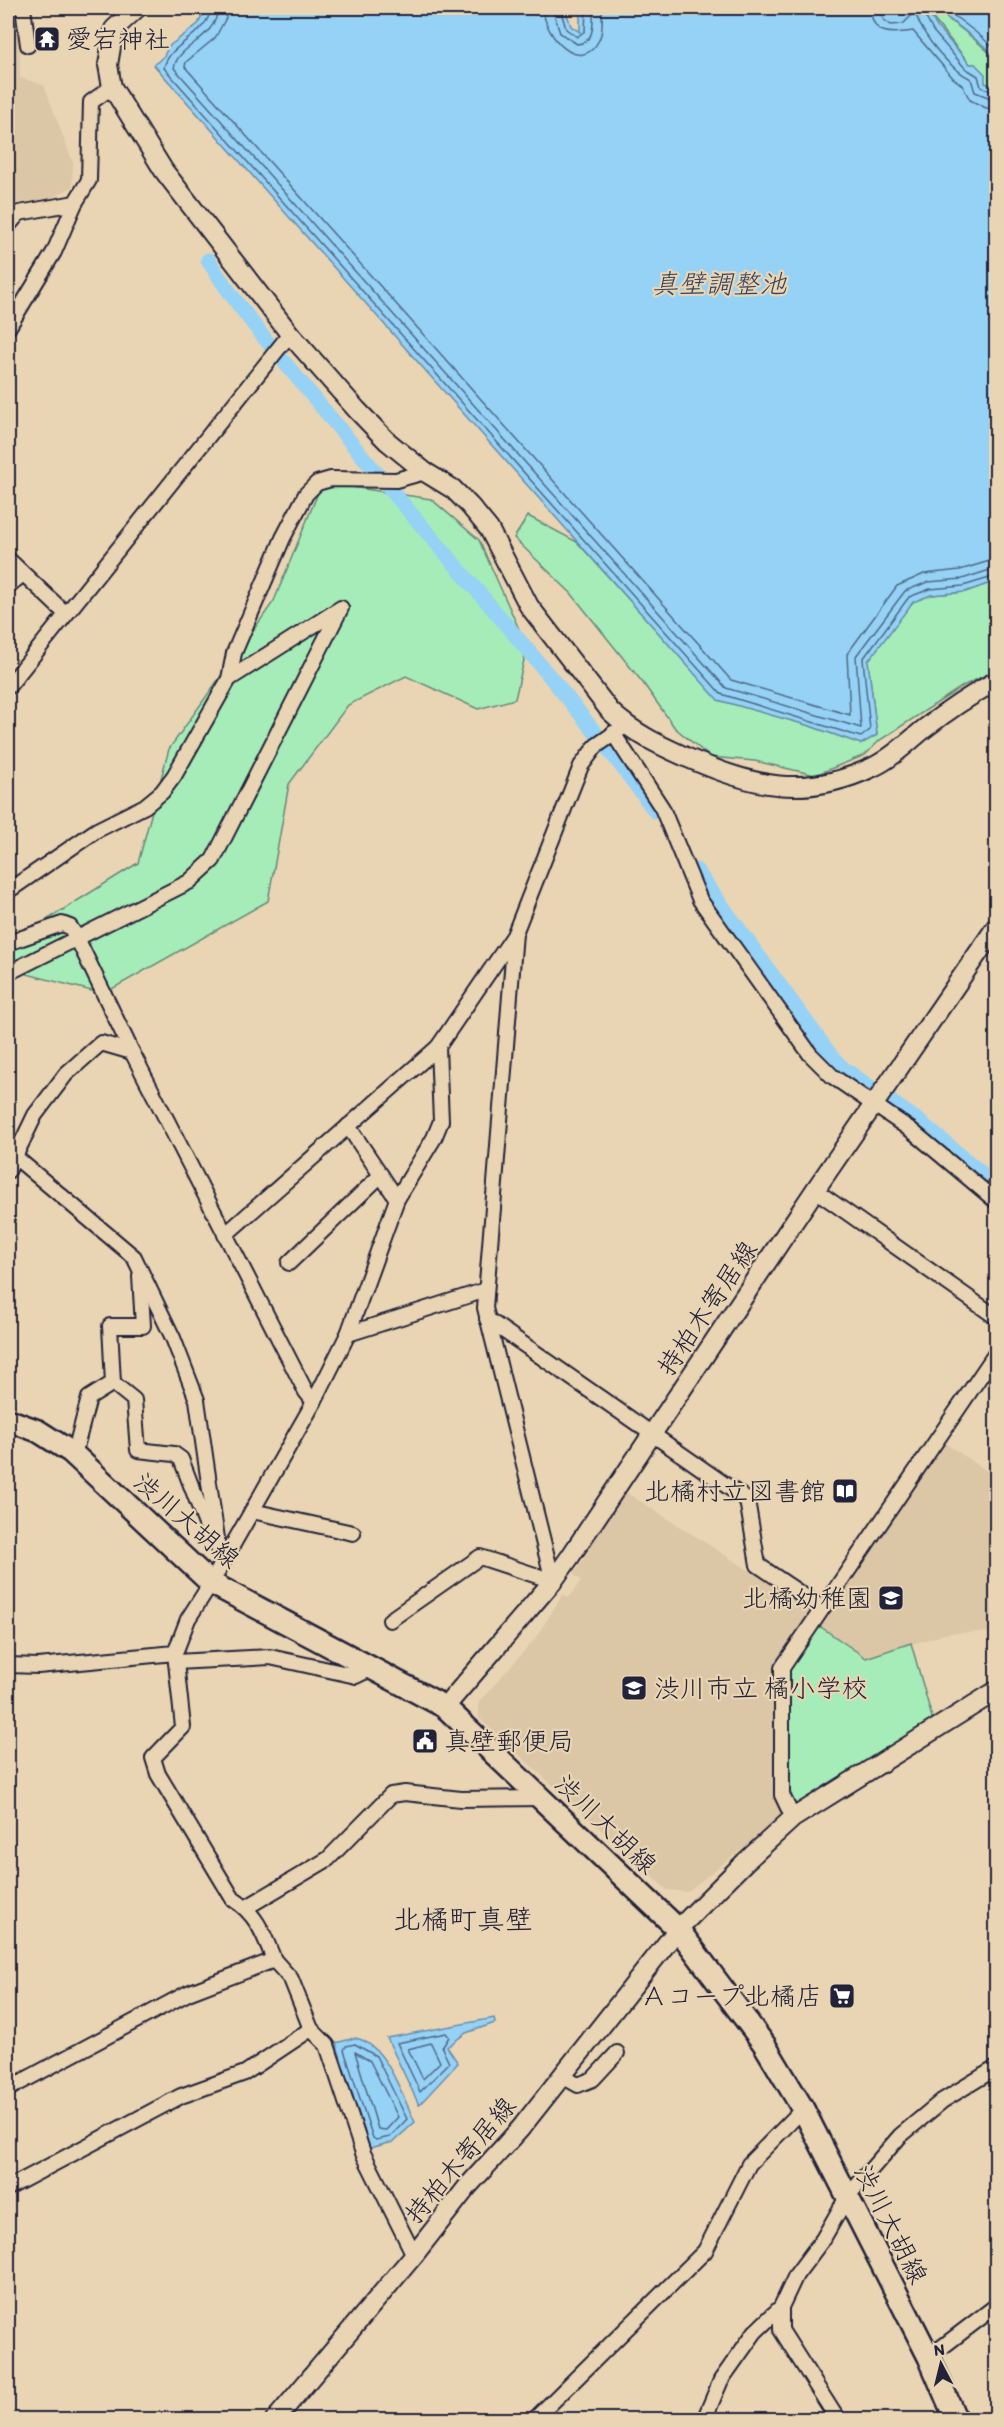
<svg xmlns="http://www.w3.org/2000/svg" width="1004" height="2427" font-family="Itim,'Klee One',sans-serif">
  <style>
    .built { fill: #dbc6a6 }
    .green { fill: #a6ecb8; stroke: #64877a; stroke-width: 1.5 }
    .water { fill: #95d2f6; stroke: #678cab; stroke-width: 1.5 }
    .lines { fill: none; stroke-linecap: round; stroke-linejoin: round }
    .shore { stroke: #506886; stroke-width: 1.5 }
    .canal { stroke: #95d2f6; stroke-width: 15 }
    .street-casing { stroke: #22223b; stroke-width: 18 }
    .secondary-casing { stroke: #22223b; stroke-width: 22 }
    .primary-casing { stroke: #22223b; stroke-width: 26 }
    .street { stroke: #e9d5b3; stroke-width: 14 }
    .secondary { stroke: #e9d5b3; stroke-width: 18 }
    .primary { stroke: #e9d5b3; stroke-width: 21 }
    .labels { text-anchor: middle; stroke-width: 4.5; stroke-linejoin: round; paint-order: stroke }
    .poi-label { font-size: 26px; fill: #22223b; stroke: #e9d5b3; text-anchor: start }
    .street-label { font-size: 26px; fill: #22223b; stroke: #e9d5b3 }
    .water-label { font-size: 27px; font-style: italic; fill: #394560; stroke: #e9d5b3 }
    .quarter-label { font-size: 28px; fill: #22223b; stroke: #e9d5b3 }
  </style>
  <rect width="100%" height="100%" fill="#e9d5b3"/>
  <filter id="ink" filterUnits="userSpaceOnUse"><feTurbulence type="fractalNoise" baseFrequency=".0167" numOctaves="2"/><feDisplacementMap in="SourceGraphic" scale="12" xChannelSelector="R" yChannelSelector="G"/><feConvolveMatrix kernelMatrix="1 2 1 2 8 2 1 2 1" color-interpolation-filters="sRGB"/></filter>
  <g filter="url(#ink)">
    <!-- built -->
    <g class="built">
      <polygon points="8,8 17,8 20,27 20,78 44,85 73,163 72,187 52,198 17,203 8,212"/>
      <polygon points="943,1442 996,1477 996,1647 987,1632 949,1633 866,1658 818,1625"/>
      <polygon points="624,1491 813,1611 786,1814 687,1892 667,1890 479,1718 479,1702 535,1639 563,1594 569,1598 581,1580 574,1575"/>
    </g>
    <!-- green -->
    <g class="green">
      <path d="M932,9C945,15 989,49 995,60C999,66 996,80 996,88L985,83L975,64H970L930,15Z"/>
      <polygon points="338,485 431,499 479,540 527,647 515,699 478,709 406,676 348,705 289,784 268,901 103,994 8,969 8,944 138,863 169,749 274,601 320,488"/>
      <polygon points="528,516 577,542 719,700 810,726 861,744 877,735 868,661 912,602 931,595 965,592 996,581 996,670 963,686 880,740 865,755 815,775 755,761 710,757 675,728 643,683 571,593 514,538"/>
      <polygon points="818,1625 866,1658 911,1643 933,1721 794,1807 786,1795 785,1672"/>
    </g>
    <!-- water -->
    <g class="water">
      <path d="M206,8H565L571,26L580,32V8H893L894,11L897,12L901,8H996V60C992,56 989,49 984,46C968,35 951,17 933,10L930,15L937,27L970,64H975L985,74V83L996,88V581L965,592L931,595L913,602L868,661L877,735L861,744L810,726L718,700L154,65L164,56L168,47L198,24Z"/>
      <polygon points="494,2018 495,2023 466,2033 447,2047 458,2063 419,2105 387,2038"/>
      <path d="M354,2038C386,2042 402,2096 415,2122L393,2142L370,2148L336,2043Z"/>
    </g>
    <g class="lines">
      <!-- shore -->
      <g class="shore">
        <path d="M211,8C207,37 169,42 164,68L721,694L861,737L870,730L863,659L909,597L930,589L963,586L996,576"/>
        <path d="M218,8C216,40 178,44 174,68L726,688L861,728L856,656L905,591L928,582L962,579L996,568"/>
        <polyline points="227,8 226,18 215,38 186,62 185,67 731,680 850,715 847,654 897,586 924,574 960,570 996,559"/>
        <path d="M543,8C544,37 581,76 599,40C604,31 602,17 602,8"/>
        <path d="M552,8L560,33L577,44C596,42 593,22 593,8"/>
        <polyline points="560,8 566,29 577,37 585,31 586,8"/>
        <path d="M871,8C871,37 893,34 913,31L953,78L962,85L970,100L986,108L996,109"/>
        <path d="M880,8L883,19L891,25L903,24L912,15H916C924,38 949,68 971,79L975,92L996,100"/>
        <polyline points="927,8 925,16 933,31 965,68 978,76 981,87 996,93"/>
        <path d="M943,8C957,18 989,40 996,52"/>
        <polygon points="446,2033 449,2037 442,2048 449,2063 420,2092 397,2043"/>
        <polygon points="431,2043 440,2062 423,2079 408,2049"/>
        <polygon points="355,2044 376,2056 407,2119 390,2137 376,2140 373,2138 344,2050 346,2046"/>
        <polygon points="355,2052 370,2061 398,2117 386,2130 378,2129"/>
      </g>
      <!-- canal -->
      <g class="canal">
        <path d="M208,260C244,318 291,369 334,422C441,552 556,675 655,811"/>
        <polyline points="696,870 832,1057 844,1069 920,1122 996,1185"/>
      </g>
      <defs>
        <g id="street">
          <polyline points="23,8 28,45"/>
          <polyline points="8,226 19,213 75,203 89,180 91,102 112,87"/>
          <polyline points="8,328 54,252 75,203"/>
          <polyline points="8,559 66,614"/>
          <polyline points="8,586 23,574"/>
          <polyline points="8,687 290,334"/>
          <polyline points="613,733 662,808 700,900 810,1054 832,1076 911,1130 996,1201"/>
          <polyline points="8,891 97,830 145,806 162,792 174,776 229,679 234,653 283,538 306,494 317,483 331,479 396,480 425,472"/>
          <polyline points="8,943 62,924 70,927 76,936 132,1052 306,1392 314,1402"/>
          <polyline points="8,973 189,882 213,860 341,608 229,679"/>
          <polyline points="348,1126 397,1199"/>
          <polyline points="14,1156 134,1257 173,1338 197,1400 221,1566"/>
          <polyline points="8,1171 35,1115 66,1074 101,1043 132,1052"/>
          <polyline points="815,1190 996,1317"/>
          <polyline points="225,1235 438,1047"/>
          <polyline points="289,1263 381,1175"/>
          <polyline points="487,1319 747,1500 758,1565 822,1608"/>
          <polyline points="348,1334 486,1290"/>
          <polyline points="113,1383 134,1400 138,1450 174,1454 181,1459 207,1527 214,1528"/>
          <polyline points="74,1455 89,1398 113,1383 110,1326 143,1326 140,1276"/>
          <polyline points="252,1511 353,1533"/>
          <polyline points="390,1620 480,1557 553,1581 485,1308 515,933 581,766 596,746 625,726"/>
          <path d="M175,1653L183,1727L153,1758L158,1774L233,1899C257,1914 264,1935 274,1960"/>
          <polyline points="176,1662 270,1657 356,1676 372,1668"/>
          <polyline points="8,1665 38,1666 175,1653 188,1619 211,1583 314,1402 348,1334 397,1199 434,1138 441,1121 438,1047 515,934"/>
          <polyline points="793,1818 782,1795 782,1668 996,1353"/>
          <polyline points="247,1907 328,1859 391,1795 405,1793 461,1799 540,1798"/>
          <polyline points="562,2076 578,2085 593,2079 617,2053"/>
          <polyline points="8,2089 188,1993 274,1960 291,1979 311,2029 327,2045 363,2153 414,2255"/>
          <polyline points="8,2188 181,2096 245,2073 311,2029"/>
          <polyline points="781,2307 781,2330 838,2420"/>
          <polyline points="929,2357 996,2306"/>
          <polyline points="534,2420 705,2251 749,2164 803,2109"/>
          <polyline points="704,2420 721,2380 755,2332 781,2307 796,2275 823,2239 847,2197 900,2136 942,2101 996,2068"/>
        </g>
        <g id="secondary">
          <path d="M137,8L114,29L108,65L112,87L164,171L290,334L357,410L387,441L425,472L453,489L470,506L489,529L529,606L610,711C633,733 659,745 688,758C753,786 804,800 873,767C891,759 908,742 924,729C947,711 971,695 996,681"/>
          <polyline points="445,1707 553,1581 570,1557 815,1190 996,927"/>
          <polyline points="275,2420 414,2255 468,2186 520,2129 678,1929 745,1862 793,1818 996,1691"/>
        </g>
        <polyline id="primary" points="8,1420 38,1431 71,1452 211,1583 445,1707 678,1929 764,2044 803,2109 929,2357 956,2420"/>
      </defs>
      <!-- street casing -->
      <use href="#street" class="street-casing"/>
      <!-- secondary casing -->
      <use href="#secondary" class="secondary-casing"/>
      <!-- primary casing -->
      <use href="#primary" class="primary-casing"/>
      <!-- street -->
      <use href="#street" class="street"/>
      <!-- secondary -->
      <use href="#secondary" class="secondary"/>
      <!-- primary -->
      <use href="#primary" class="primary"/>
    </g>
  </g>
  <!-- icons -->
  <defs>
    <symbol id="temple-square" viewBox="-11 -11 22 22"><rect x="-9" y="-9" width="18" height="18" rx="4" fill="#22223b" stroke="#e9d5b3"/><path d="M0-6L5-2H3V0L6.5 2.5H4V6H1.5V3h-3V6H-4V2.5H-6.5L-3 0V-2H-5Z" fill="#fff"/></symbol>
    <symbol id="library-square" viewBox="-11 -11 22 22"><rect x="-9" y="-9" width="18" height="18" rx="4" fill="#22223b" stroke="#e9d5b3"/><path d="M-6-4Q-3-5.5-.7-3.5V5Q-3 3-6 4ZM6-4Q3-5.5 .7-3.5V5Q3 3 6 4Z" fill="#fff"/></symbol>
    <symbol id="school-square" viewBox="-11 -11 22 22"><rect x="-9" y="-9" width="18" height="18" rx="4" fill="#22223b" stroke="#e9d5b3"/><path d="M0-5L7-2L0 1L-7-2ZM-4 1L0 2.5L4 1V4Q0 6-4 4Z" fill="#fff"/></symbol>
    <symbol id="civic-square" viewBox="-11 -11 22 22"><rect x="-9" y="-9" width="18" height="18" rx="4" fill="#22223b" stroke="#e9d5b3"/><path d="M-.6-6.5H3V-4.5H.6V-3L4-1V1h2V6H-6V1h2V-1L-.6-3ZM-1.2 2.5V6h2.4V2.5Z" fill="#fff"/></symbol>
    <symbol id="supermarket-square" viewBox="-11 -11 22 22"><rect x="-9" y="-9" width="18" height="18" rx="4" fill="#22223b" stroke="#e9d5b3"/><path d="M-6-5.5h2.5l.6 2H6L4.5 2H-2.5L-4.4-4H-6ZM-1.5 3.2a1.3 1.3 0 1 0 .1 0ZM3 3.2a1.3 1.3 0 1 0 .1 0Z" fill="#fff"/></symbol>
  </defs>
  <g fill-rule="evenodd">
    <use href="#temple-square" x="32" y="24" width="30" height="30"/>
    <use href="#library-square" x="830" y="1476" width="30" height="30"/>
    <use href="#school-square" x="876" y="1583" width="30" height="30"/>
    <use href="#school-square" x="619" y="1673" width="30" height="30"/>
    <use href="#civic-square" x="410" y="1726" width="30" height="30"/>
    <use href="#supermarket-square" x="827" y="1981" width="30" height="30"/>
  </g>
  <g class="labels">
    <!-- poi labels -->
    <g class="poi-label">
      <text x="66" y="48">愛宕神社</text>
      <text x="826" y="1500" text-anchor="end">北橘村立図書館</text>
      <text x="872" y="1607" text-anchor="end">北橘幼稚園</text>
      <text x="654" y="1697">渋川市立 橘小学校</text>
      <text x="444" y="1750">真壁郵便局</text>
      <text x="822" y="2005" text-anchor="end">Ａコープ北橘店</text>
    </g>
    <!-- street labels -->
    <g class="street-label">
      <text transform="translate(707 1308) rotate(-56)" y="9">持柏木寄居線</text>
      <text transform="translate(187 1520) rotate(41)" y="9">渋川大胡線</text>
      <text transform="translate(606 1824) rotate(44)" y="9">渋川大胡線</text>
      <text transform="translate(460 2160) rotate(-50)" y="9">持柏木寄居線</text>
      <text transform="translate(891 2224) rotate(63)" y="9">渋川大胡線</text>
    </g>
    <!-- water labels -->
    <g class="water-label">
      <text x="719" y="293">真壁調整池</text>
    </g>
    <!-- quarter labels -->
    <g class="quarter-label">
      <text x="463" y="1929">北橘町真壁</text>
    </g>
  </g>
  <!-- margin -->
  <rect width="1004" height="2427" fill="none" stroke="#e9d5b3" stroke-width="30"/>
  <rect x="15" y="15" width="974" height="2397" fill="none" stroke="#22223b" stroke-width="2" filter="url(#ink)"/>
  <!-- north arrow -->
  <g transform="translate(941 2364) rotate(353)" stroke="#e9d5b3" stroke-width="4.5" paint-order="stroke">
  <path d="M0-4.5L10 22L0 15L-10 22Z" fill="#22223b"/>
  <text y="-9" font-size="16" font-weight="bold" text-anchor="middle" fill="#22223b">N</text>
  </g>
</svg>
